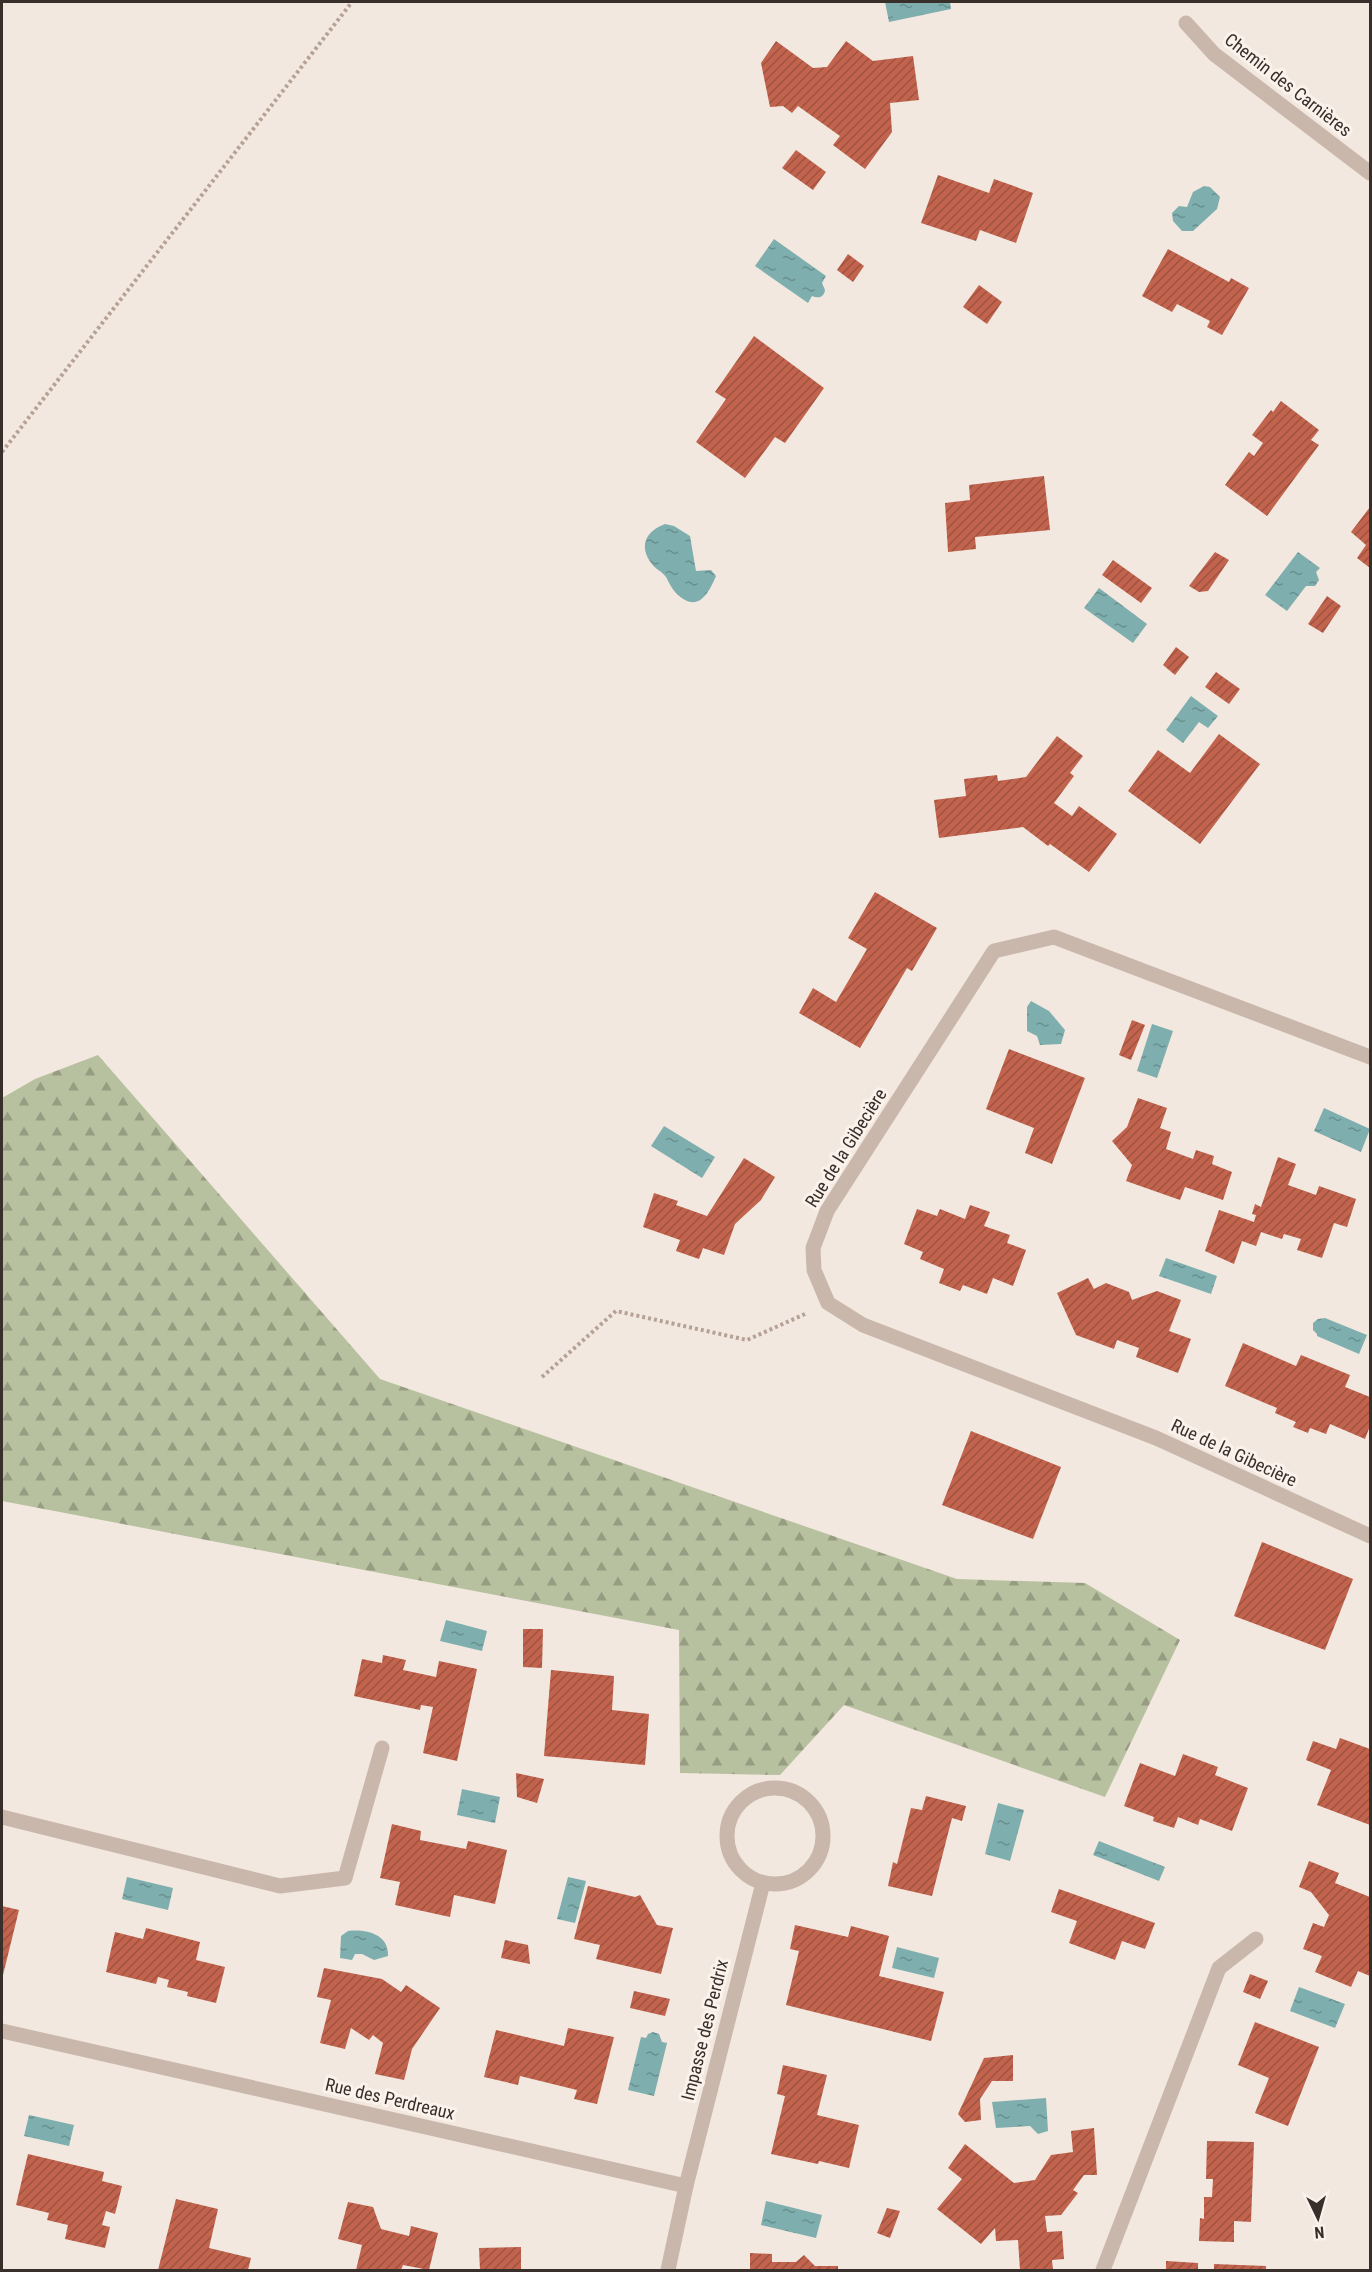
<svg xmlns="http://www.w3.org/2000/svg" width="1372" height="2272" font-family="'Roboto Condensed',sans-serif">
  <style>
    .forest { fill: url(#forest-firs) }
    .water { fill: url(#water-ripples) }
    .building { fill: url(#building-hatch) }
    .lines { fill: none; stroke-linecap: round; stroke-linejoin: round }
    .path { stroke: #b6a195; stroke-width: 4; stroke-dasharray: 3 3; stroke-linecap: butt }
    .lane { stroke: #cab7ab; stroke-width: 15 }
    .street { stroke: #cab7ab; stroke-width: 15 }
    .labels { text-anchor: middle; stroke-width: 6; stroke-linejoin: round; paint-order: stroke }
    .street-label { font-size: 18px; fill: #382e2a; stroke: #faf2eb }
  </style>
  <defs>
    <pattern id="forest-firs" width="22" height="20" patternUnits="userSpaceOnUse" patternTransform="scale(1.5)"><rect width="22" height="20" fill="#b8c19f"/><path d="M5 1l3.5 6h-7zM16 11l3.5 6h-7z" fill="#979d82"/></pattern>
    <pattern id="water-ripples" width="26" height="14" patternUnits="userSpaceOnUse" patternTransform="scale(1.5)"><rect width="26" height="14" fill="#7eafae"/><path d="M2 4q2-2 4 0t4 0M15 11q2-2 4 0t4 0" fill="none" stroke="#688f8e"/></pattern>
    <pattern id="building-hatch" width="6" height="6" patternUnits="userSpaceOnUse" patternTransform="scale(1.5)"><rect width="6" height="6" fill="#c2634d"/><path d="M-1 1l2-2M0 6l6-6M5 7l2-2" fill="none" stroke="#9f5240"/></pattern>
  </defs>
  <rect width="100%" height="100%" fill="#f2e8df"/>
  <!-- forest -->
  <polygon class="forest" points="98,1055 380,1379 957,1579 1085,1583 1180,1640 1105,1797 844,1705 780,1775 680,1773 679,1630 2,1501 2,1098 35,1079"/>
  <!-- water -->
  <g class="water">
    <polygon points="885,2 950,2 951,9 889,22"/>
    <polygon points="1204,186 1210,187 1220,197 1217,209 1193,231 1182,231 1173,221 1172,213 1179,206 1187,207 1193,192"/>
    <path d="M774,239L826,276L822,283L825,290C824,297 819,299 812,296L808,303L755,266Z"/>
    <path d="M665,524L674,526L690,536L696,571L711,570L716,576C708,595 697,614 676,593C671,588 669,582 666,577C662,571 655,569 652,564C638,546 646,531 665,524Z"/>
    <polygon points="1298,552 1320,568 1316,572 1319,580 1315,586 1306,586 1287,611 1265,595"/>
    <polygon points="1099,588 1147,624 1133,643 1084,608"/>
    <polygon points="1191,696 1218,716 1208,728 1199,722 1183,743 1166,730"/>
    <polygon points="1031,1001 1049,1011 1065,1030 1061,1044 1040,1045 1037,1036 1027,1031 1027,1007"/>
    <polygon points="1152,1024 1173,1031 1157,1078 1137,1071"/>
    <polygon points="1324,1108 1370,1129 1361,1152 1314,1131"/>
    <polygon points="664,1126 715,1157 702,1178 651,1146"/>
    <polygon points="1166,1258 1217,1276 1211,1294 1159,1276"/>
    <polygon points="1325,1318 1367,1335 1359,1354 1317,1336 1317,1334 1313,1330 1313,1323 1318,1319"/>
    <polygon points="446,1620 487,1631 482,1651 440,1641"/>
    <polygon points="462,1789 500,1797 495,1823 457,1815"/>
    <polygon points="998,1803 1024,1810 1010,1861 985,1854"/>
    <polygon points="1099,1841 1165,1867 1159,1881 1093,1855"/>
    <polygon points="127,1877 173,1888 168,1910 122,1899"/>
    <polygon points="568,1877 586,1881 575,1923 557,1919"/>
    <path d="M348,1931C366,1929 389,1934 388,1956L374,1960L362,1954H355L352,1960L340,1958L341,1936Z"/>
    <polygon points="897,1947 939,1958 934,1978 892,1968"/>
    <polygon points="1299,1987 1345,2004 1335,2028 1290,2011"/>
    <polygon points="653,2032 659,2034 662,2042 667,2043 654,2096 628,2090 641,2037 646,2038 648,2034"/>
    <polygon points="1046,2098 1048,2131 1038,2134 1030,2126 996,2128 992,2102"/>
    <polygon points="29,2115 74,2125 69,2146 24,2136"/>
    <polygon points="766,2201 822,2215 816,2238 761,2225"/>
  </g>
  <!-- building -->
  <g class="building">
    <polygon points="776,41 813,68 827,67 846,41 873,61 913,56 919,100 890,103 892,132 865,169 833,145 840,136 798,106 792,113 783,106 770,107 761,63"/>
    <polygon points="796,150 826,172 813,190 782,168"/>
    <polygon points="938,175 989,193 994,179 1033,193 1016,243 980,230 976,241 921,223"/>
    <polygon points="1168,249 1229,282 1231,278 1249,288 1222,335 1207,327 1210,321 1177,304 1172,312 1142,296"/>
    <polygon points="848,254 864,266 853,282 837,270"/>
    <polygon points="979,285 1002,302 987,324 963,307"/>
    <polygon points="754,336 824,388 785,443 775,437 745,478 696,442 726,399 715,392"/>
    <polygon points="1281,401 1319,430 1311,440 1319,445 1267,516 1225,485 1249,452 1254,456 1263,443 1252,435 1271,410 1273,412"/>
    <polygon points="1044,476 1050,530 975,537 976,549 948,552 945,503 970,500 969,485"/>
    <polygon points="1370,507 1370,568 1357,558 1366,545 1351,532"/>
    <polygon points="1215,552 1229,560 1208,591 1199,592 1189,586"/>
    <polygon points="1113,560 1152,588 1141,603 1102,575"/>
    <polygon points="1327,596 1341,606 1323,633 1308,624"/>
    <polygon points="1176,647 1189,657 1175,675 1163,665"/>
    <polygon points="1216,672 1240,689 1229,704 1205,687"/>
    <polygon points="1219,734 1260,764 1200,844 1128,791 1158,750 1190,773"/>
    <polygon points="1057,736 1083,756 1070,773 1074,776 1054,803 1072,816 1079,806 1117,834 1089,872 1050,844 1048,846 1023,827 939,838 934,800 966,796 964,779 997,775 998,781 1026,777"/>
    <polygon points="875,892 937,928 912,971 907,968 860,1048 799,1013 813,988 836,1002 867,949 848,938"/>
    <polygon points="1132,1020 1145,1025 1131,1060 1119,1055"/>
    <polygon points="1009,1049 1085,1078 1052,1164 1025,1153 1034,1128 986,1109"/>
    <polygon points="1138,1098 1167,1108 1160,1128 1171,1132 1166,1149 1193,1159 1196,1150 1214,1156 1212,1164 1232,1172 1223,1200 1185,1187 1180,1200 1126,1181 1132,1165 1112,1141 1127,1127"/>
    <polygon points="1278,1157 1296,1164 1288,1185 1316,1195 1319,1186 1356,1199 1347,1227 1334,1223 1322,1258 1297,1250 1301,1239 1284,1234 1282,1239 1261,1232 1256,1246 1242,1241 1234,1264 1205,1251 1219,1210 1254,1222 1256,1215 1252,1214 1255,1204 1261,1207"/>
    <polygon points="744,1158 775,1177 761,1200 735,1224 724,1255 703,1248 699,1259 676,1251 680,1240 643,1227 654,1193 678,1201 676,1205 707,1216"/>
    <polygon points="970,1205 990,1212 984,1226 1010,1235 1007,1243 1026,1250 1013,1286 993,1278 987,1294 963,1285 960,1291 939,1283 944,1269 920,1259 923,1252 904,1244 917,1209 937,1216 940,1209 965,1219"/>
    <polygon points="1088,1278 1094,1289 1106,1283 1129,1292 1132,1300 1157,1291 1181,1300 1169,1331 1191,1339 1178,1373 1136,1357 1139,1348 1117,1340 1114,1349 1076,1335 1057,1293"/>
    <polygon points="1243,1343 1296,1366 1301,1355 1350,1375 1345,1387 1370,1397 1370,1426 1365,1439 1330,1424 1326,1434 1310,1428 1308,1433 1293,1427 1296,1422 1275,1413 1277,1408 1225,1386"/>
    <polygon points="971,1431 1061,1467 1033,1539 942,1505"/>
    <polygon points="1262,1542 1353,1579 1325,1650 1234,1616"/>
    <polygon points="523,1629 543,1629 542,1668 523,1667"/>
    <polygon points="383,1655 406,1660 403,1670 436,1677 439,1661 477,1669 457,1761 423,1753 433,1707 421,1705 420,1710 354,1696 362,1659 382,1663"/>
    <polygon points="551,1670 614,1676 612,1710 649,1714 645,1765 544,1756"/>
    <polygon points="1340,1738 1370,1749 1370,1825 1317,1805 1331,1770 1306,1760 1313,1741 1336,1749"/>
    <polygon points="1183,1754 1218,1767 1215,1775 1248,1788 1232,1831 1200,1819 1198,1825 1178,1817 1174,1828 1153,1821 1154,1817 1124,1806 1140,1763 1175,1776"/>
    <polygon points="516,1773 544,1779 537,1803 517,1797"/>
    <polygon points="926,1796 966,1806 962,1821 952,1818 932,1896 888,1886 893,1862 897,1864 911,1808 922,1810"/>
    <polygon points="392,1824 421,1831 420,1840 466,1849 468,1841 507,1850 495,1904 454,1895 450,1917 395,1905 400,1882 380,1878"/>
    <polygon points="1309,1861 1339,1873 1335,1883 1370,1897 1370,1976 1358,1971 1351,1987 1315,1972 1322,1956 1303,1949 1313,1923 1324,1927 1329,1915 1311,1892 1299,1887"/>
    <polygon points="588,1886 635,1897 640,1895 657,1925 673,1928 661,1974 596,1959 600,1945 574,1939"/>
    <polygon points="1059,1889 1155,1923 1145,1949 1122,1941 1115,1960 1069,1943 1077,1921 1051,1912"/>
    <polygon points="2,1906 19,1910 2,1979"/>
    <polygon points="795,1925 848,1937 851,1926 889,1936 879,1976 944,1992 931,2041 786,2005 799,1951 790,1949"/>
    <polygon points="146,1928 200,1942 196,1960 225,1967 216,2003 187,1996 188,1992 167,1987 169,1980 158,1977 156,1984 106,1972 115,1932 143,1939"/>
    <polygon points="505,1940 528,1945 530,1964 501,1958"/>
    <polygon points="324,1968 382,1979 401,1992 406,1985 440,2008 412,2049 404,2080 375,2074 383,2043 373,2035 369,2040 351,2028 345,2049 320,2043 331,2000 317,1997"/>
    <polygon points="1250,1974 1268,1981 1260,1999 1243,1992"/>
    <polygon points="634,1991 670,1999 665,2016 630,2008"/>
    <polygon points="1255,2022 1319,2047 1288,2126 1255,2113 1269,2078 1238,2065"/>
    <polygon points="568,2028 614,2037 597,2104 574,2099 577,2090 520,2076 518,2085 484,2077 496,2030 564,2046"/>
    <polygon points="1013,2055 1013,2081 992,2081 980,2099 981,2120 965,2122 958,2114 984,2058"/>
    <polygon points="783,2065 827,2075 817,2115 859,2125 849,2168 819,2161 818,2164 771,2154 785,2096 777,2094"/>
    <polygon points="1094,2128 1097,2175 1084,2175 1073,2190 1078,2193 1061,2215 1045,2216 1047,2232 1062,2231 1064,2259 1052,2260 1053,2270 1020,2270 1018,2240 996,2241 995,2228 981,2244 937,2209 962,2179 948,2168 965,2144 1014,2183 1035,2180 1051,2155 1073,2152 1071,2131"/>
    <polygon points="1207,2141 1254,2142 1251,2222 1234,2221 1234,2242 1199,2241 1200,2218 1204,2219 1204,2197 1212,2197 1213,2179 1206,2179"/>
    <polygon points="28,2154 104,2172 102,2181 122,2186 115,2214 106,2211 102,2225 110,2227 105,2248 65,2239 68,2225 47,2220 49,2213 16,2205"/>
    <polygon points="176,2199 218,2209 209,2248 251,2258 248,2270 158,2270"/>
    <polygon points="348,2202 373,2207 381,2229 409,2236 411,2226 438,2233 429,2270 403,2265 401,2270 356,2270 362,2245 338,2239"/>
    <polygon points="887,2208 900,2211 890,2238 877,2233"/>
    <polygon points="521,2247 521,2270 480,2270 479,2248"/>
    <polygon points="750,2253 772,2254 772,2262 796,2262 804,2255 815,2266 838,2266 838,2270 750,2270"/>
    <polygon points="1166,2261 1198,2263 1198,2270 1166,2270"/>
    <polygon points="1214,2264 1266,2266 1266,2270 1214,2270"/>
  </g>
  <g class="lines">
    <!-- path -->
    <g class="path">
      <polyline points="2,452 352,2"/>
      <polyline points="542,1377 616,1311 747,1340 805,1314"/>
    </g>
    <!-- lane -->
    <polyline class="lane" points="2,1817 280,1886 345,1878 382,1748"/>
    <!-- street -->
    <g class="street">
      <polyline points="1186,23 1214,54 1370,173"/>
      <polyline points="1370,1057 1054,937 994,951 827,1211 813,1248 814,1270 828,1303 863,1325 1156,1438 1370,1536"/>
      <circle cx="775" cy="1836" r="48"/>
      <polyline points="2,2031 686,2186 668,2270"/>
      <polyline points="686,2186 763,1883"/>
      <polyline points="1103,2270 1219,1968 1256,1939"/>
    </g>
  </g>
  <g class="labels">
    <!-- street labels -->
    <g class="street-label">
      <text transform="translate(1288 85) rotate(38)" y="6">Chemin des Carnières</text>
      <text transform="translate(846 1148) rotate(-58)" y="6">Rue de la Gibecière</text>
      <text transform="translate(1234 1453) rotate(25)" y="6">Rue de la Gibecière</text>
      <text transform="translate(705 2030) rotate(-76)" y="6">Impasse des Perdrix</text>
      <text transform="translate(390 2099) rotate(13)" y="6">Rue des Perdreaux</text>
    </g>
  </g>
  <!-- border -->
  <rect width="1372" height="2272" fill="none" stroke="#382e2a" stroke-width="6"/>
  <!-- north arrow -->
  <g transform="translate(1318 2218) rotate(175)" stroke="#faf2eb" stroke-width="4.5" paint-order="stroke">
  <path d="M0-4.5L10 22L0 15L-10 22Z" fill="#382e2a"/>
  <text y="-9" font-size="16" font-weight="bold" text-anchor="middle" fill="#382e2a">N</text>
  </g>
</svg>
